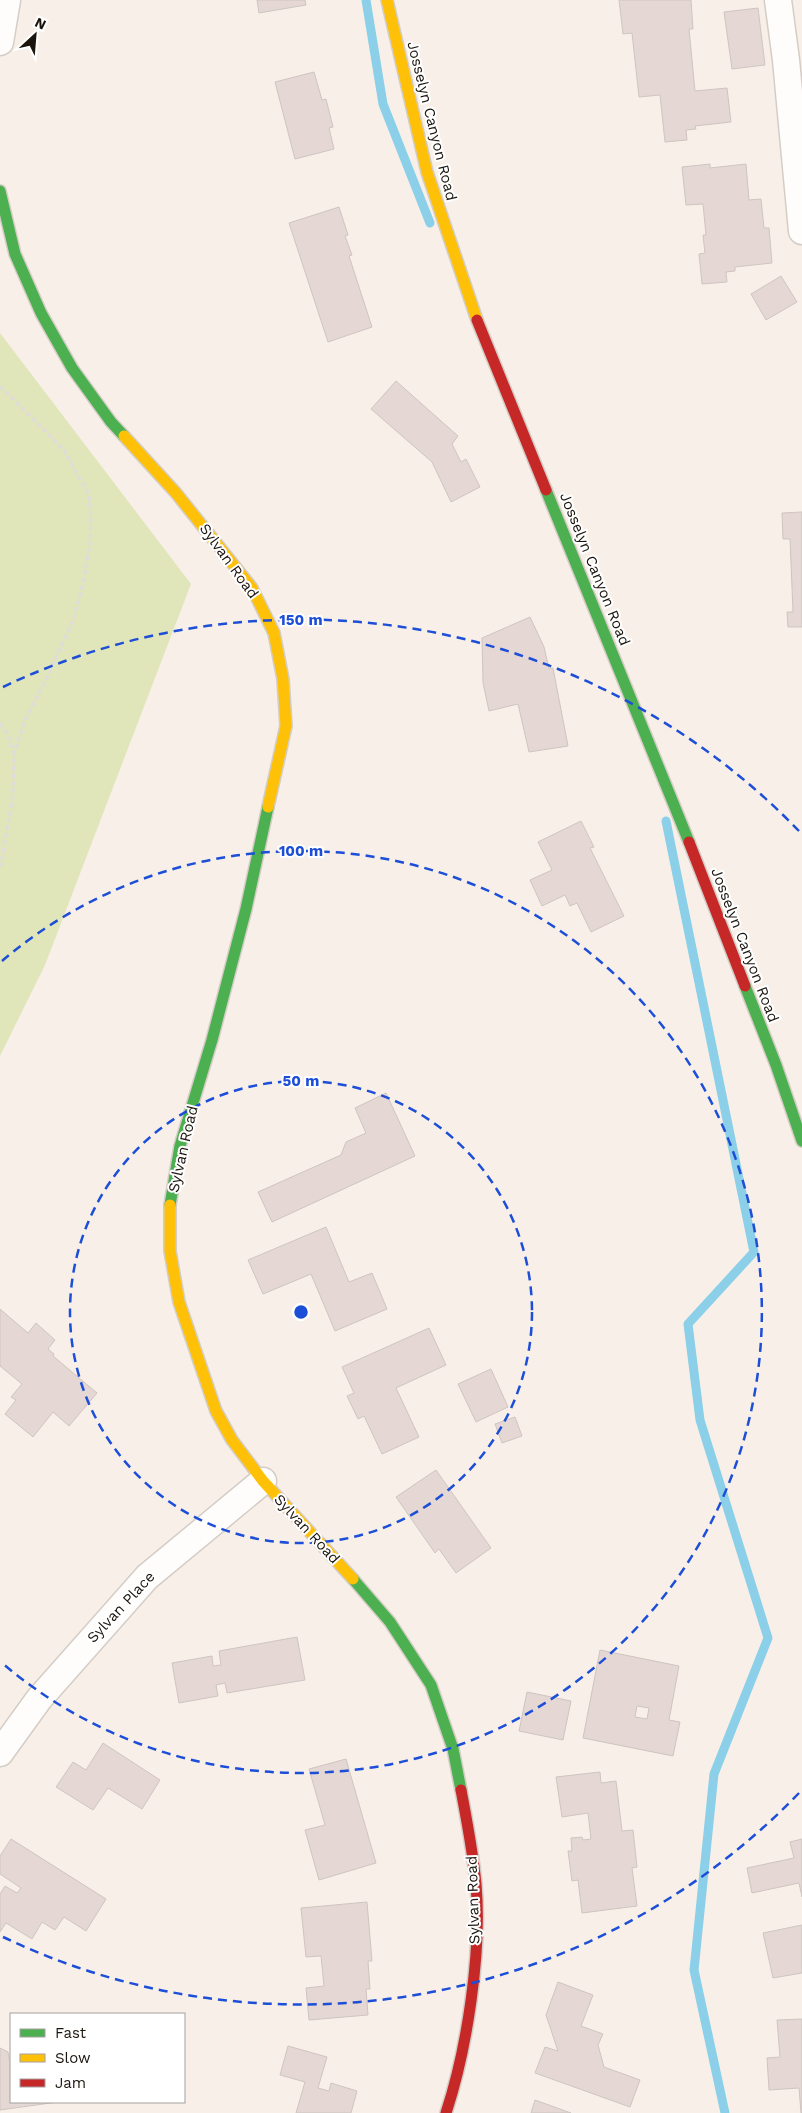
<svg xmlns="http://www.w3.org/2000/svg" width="802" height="2113" font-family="'Work Sans',sans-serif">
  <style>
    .green { fill: #e0e6b9 }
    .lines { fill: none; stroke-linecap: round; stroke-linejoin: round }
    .stream { stroke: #8bd0e8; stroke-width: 9 }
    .building { fill: #e5d7d3; stroke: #cec5c1; fill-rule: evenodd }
    .street-casing { stroke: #d4cdc6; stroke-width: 29 }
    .fast-casing { stroke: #d4cdc6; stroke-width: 14 }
    .slow-casing { stroke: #d4cdc6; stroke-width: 14 }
    .jam-casing { stroke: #d4cdc6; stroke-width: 14 }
    .path { stroke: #dfdcda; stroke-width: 3; stroke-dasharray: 5 2.5; stroke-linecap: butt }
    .street { stroke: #fefdfc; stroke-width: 26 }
    .fast { stroke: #4caf50; stroke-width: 11 }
    .slow { stroke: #ffc107; stroke-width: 11 }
    .jam { stroke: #c62828; stroke-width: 11 }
    .ring { fill: none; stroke: #1d4ed8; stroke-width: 2.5; stroke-dasharray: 9 6 }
    .labels { text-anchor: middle; stroke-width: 4; stroke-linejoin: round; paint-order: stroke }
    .street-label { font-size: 15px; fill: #1a140d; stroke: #fff }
    .centre { fill: #1d4ed8; stroke: #fff; stroke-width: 2.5 }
    .ring-label { font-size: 15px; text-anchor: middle; font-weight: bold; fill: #1d4ed8; stroke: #fff; stroke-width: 4; stroke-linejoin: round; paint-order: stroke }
  </style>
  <rect width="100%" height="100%" fill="#f8f0e8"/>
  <!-- green -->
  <polygon class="green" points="0,333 191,584 45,965 0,1056"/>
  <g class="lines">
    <!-- stream -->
    <g class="stream">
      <polyline points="366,0 383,104 430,223"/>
      <polyline points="666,821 754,1252 688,1324 700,1420 768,1638 714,1774 694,1970 725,2113"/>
    </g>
  </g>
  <!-- building -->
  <g class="building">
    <polygon points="257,0 305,0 306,5 259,13"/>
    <polygon points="619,0 691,0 693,29 689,29 695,91 727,88 731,122 695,126 696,129 686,130 687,140 665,142 660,95 639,97 632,33 623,34"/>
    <polygon points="758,8 765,65 732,69 724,12"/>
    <polygon points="314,72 322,100 326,99 333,127 329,128 334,149 295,159 275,82"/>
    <polygon points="710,164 710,168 746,164 749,200 761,199 764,228 769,228 772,263 735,267 735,271 726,272 727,282 702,284 699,254 705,253 703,235 706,235 703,204 686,205 682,167"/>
    <polygon points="339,207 348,235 345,236 352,255 349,256 372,327 328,342 289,223"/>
    <polygon points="781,276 797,302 766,320 751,294"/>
    <polygon points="396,381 458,436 452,444 461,462 466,459 480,487 451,502 432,462 371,409"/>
    <polygon points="802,512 802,627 788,627 787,612 793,612 790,539 783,539 782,513"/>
    <polygon points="530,617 544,647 549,669 553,668 568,746 529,752 518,704 489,711 483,683 482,638"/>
    <polygon points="581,821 594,847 590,848 624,916 591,932 577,903 570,906 565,895 542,906 530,880 552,870 538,842"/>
    <polygon points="386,1093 415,1156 272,1222 258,1192 341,1155 346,1142 366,1133 355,1108"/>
    <polygon points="326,1227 349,1282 372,1273 387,1309 335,1331 311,1274 263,1294 248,1260"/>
    <polygon points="0,1309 28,1333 36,1323 55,1340 48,1349 54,1354 53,1356 97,1393 69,1426 53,1412 33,1437 5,1414 16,1400 11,1397 22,1384 0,1366"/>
    <polygon points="429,1328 446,1365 396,1388 419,1437 382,1454 364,1416 358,1419 347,1396 354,1393 342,1367"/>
    <polygon points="491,1369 508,1407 476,1422 458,1384"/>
    <polygon points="515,1417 522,1436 502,1443 495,1424"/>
    <polygon points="436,1470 491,1548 456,1573 439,1549 435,1553 396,1497"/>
    <polygon points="297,1637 305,1680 227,1693 225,1683 216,1685 218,1696 179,1703 172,1663 212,1656 213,1666 221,1665 219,1651"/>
    <path d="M600,1650L679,1666L669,1720L680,1722L673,1756L583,1738ZM637,1706L649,1708L647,1719L635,1717Z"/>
    <polygon points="527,1692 571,1701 563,1740 519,1731"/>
    <polygon points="103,1743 160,1780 142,1809 108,1788 93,1810 56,1787 73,1762 86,1770"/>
    <polygon points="346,1759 376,1863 319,1880 305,1830 325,1825 309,1769"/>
    <polygon points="600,1772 601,1783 616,1781 622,1831 633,1830 637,1867 632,1868 637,1906 582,1913 578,1880 572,1881 568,1851 572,1851 571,1838 582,1837 583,1840 591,1839 588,1813 562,1817 556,1777"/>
    <polygon points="11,1839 106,1899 86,1931 64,1917 55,1930 42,1922 32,1939 6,1923 0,1932 0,1894 5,1886 17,1893 21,1888 0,1874 0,1856"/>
    <polygon points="802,1839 802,1897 799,1883 752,1893 747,1868 794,1858 790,1842"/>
    <polygon points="367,1902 372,1961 368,1961 370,1989 366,1989 368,2015 309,2020 306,1988 324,1986 321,1956 306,1957 301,1908"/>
    <polygon points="802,1925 802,1973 773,1978 763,1933"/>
    <polygon points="558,1982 593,1995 581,2026 603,2034 598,2045 604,2067 640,2080 630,2107 535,2073 545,2047 558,2051 546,2015"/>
    <polygon points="802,2019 802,2113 801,2113 799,2088 769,2090 767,2058 780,2057 777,2020"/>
    <polygon points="288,2046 327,2057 318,2088 329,2091 331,2083 357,2091 351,2113 296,2113 305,2082 280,2075"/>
    <polygon points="0,2048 8,2052 9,2059 11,2058 11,2102 58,2102 0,2110"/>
    <polygon points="535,2100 571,2113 531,2113"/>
  </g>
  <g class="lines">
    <defs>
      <g id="street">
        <polyline points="778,0 786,60 802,231"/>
        <polyline points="0,42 7,0"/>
        <polyline points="0,1753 39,1699 147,1577 263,1481"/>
      </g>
      <g id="fast">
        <polyline points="0,191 15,254 41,313 72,368 111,422 124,436"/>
        <polyline points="546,490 689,842"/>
        <polyline points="745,986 776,1065 802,1141"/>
        <polyline points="170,1205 180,1146 212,1040 246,909 268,807"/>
        <polyline points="353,1579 390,1622 431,1685 453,1749 461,1790"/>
      </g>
      <g id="slow">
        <polyline points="387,0 427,172 477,320"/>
        <polyline points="124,436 176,493 252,588 274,633 283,679 286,726 268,807"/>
        <polyline points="170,1205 170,1251 179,1302 216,1411 232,1440 263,1481 353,1579"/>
      </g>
      <g id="jam">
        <polyline points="477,320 546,490"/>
        <polyline points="689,842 745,986"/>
        <path d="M446,2113C467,2049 482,1952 476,1884C473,1853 467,1821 461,1790"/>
      </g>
    </defs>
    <!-- street casing -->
    <use href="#street" class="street-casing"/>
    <!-- fast casing -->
    <use href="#fast" class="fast-casing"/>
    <!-- slow casing -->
    <use href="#slow" class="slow-casing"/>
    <!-- jam casing -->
    <use href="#jam" class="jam-casing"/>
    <!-- path -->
    <g class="path">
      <polyline points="0,386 63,449 89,495 91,518 90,544 84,579 74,618 45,682 26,718 14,753 13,796 0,869"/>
      <polyline points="0,723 8,735 13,751"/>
    </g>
    <!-- street -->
    <use href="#street" class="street"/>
    <!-- fast -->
    <use href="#fast" class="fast"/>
    <!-- slow -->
    <use href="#slow" class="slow"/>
    <!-- jam -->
    <use href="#jam" class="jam"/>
  </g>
  <!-- distance rings -->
  <g class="ring">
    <circle cx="301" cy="1312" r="231"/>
    <path d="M2 961A461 461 0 1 1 2 1663"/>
    <path d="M799 1793A692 692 0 0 1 3 1937M3 687A692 692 0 0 1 799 831"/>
  </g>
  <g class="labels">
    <!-- street labels -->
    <g class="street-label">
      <text transform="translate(432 121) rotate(76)" y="5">Josselyn Canyon Road</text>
      <text transform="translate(229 561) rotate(54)" y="5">Sylvan Road</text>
      <text transform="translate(595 569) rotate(68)" y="5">Josselyn Canyon Road</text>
      <text transform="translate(745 945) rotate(69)" y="5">Josselyn Canyon Road</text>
      <text transform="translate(183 1149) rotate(-77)" y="5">Sylvan Road</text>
      <text transform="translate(307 1529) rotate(47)" y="5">Sylvan Road</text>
      <text transform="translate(121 1607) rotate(-47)" y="5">Sylvan Place</text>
      <text transform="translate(473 1900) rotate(-92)" y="5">Sylvan Road</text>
    </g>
  </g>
  <circle cx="301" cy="1312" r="8" class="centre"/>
  <g class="ring-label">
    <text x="301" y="625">150 m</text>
    <text x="301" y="856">100 m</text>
    <text x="301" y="1086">50 m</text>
  </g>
  <!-- legend -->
  <rect x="10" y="2013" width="175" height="90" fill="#ffffff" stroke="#a3a19e"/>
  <rect x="20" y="2029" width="25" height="8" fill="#4caf50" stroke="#a3a19e"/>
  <text x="55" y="2038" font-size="15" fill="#1a140d">Fast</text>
  <rect x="20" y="2054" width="25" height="8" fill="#ffc107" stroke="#a3a19e"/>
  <text x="55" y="2063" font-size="15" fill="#1a140d">Slow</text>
  <rect x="20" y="2079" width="25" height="8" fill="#c62828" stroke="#a3a19e"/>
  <text x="55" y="2088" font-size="15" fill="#1a140d">Jam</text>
  <!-- north arrow -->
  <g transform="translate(35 35) rotate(26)" stroke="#ffffff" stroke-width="4" paint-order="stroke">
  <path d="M0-4L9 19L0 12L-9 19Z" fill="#1a140d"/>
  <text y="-8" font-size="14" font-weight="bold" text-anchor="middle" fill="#1a140d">N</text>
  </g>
</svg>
